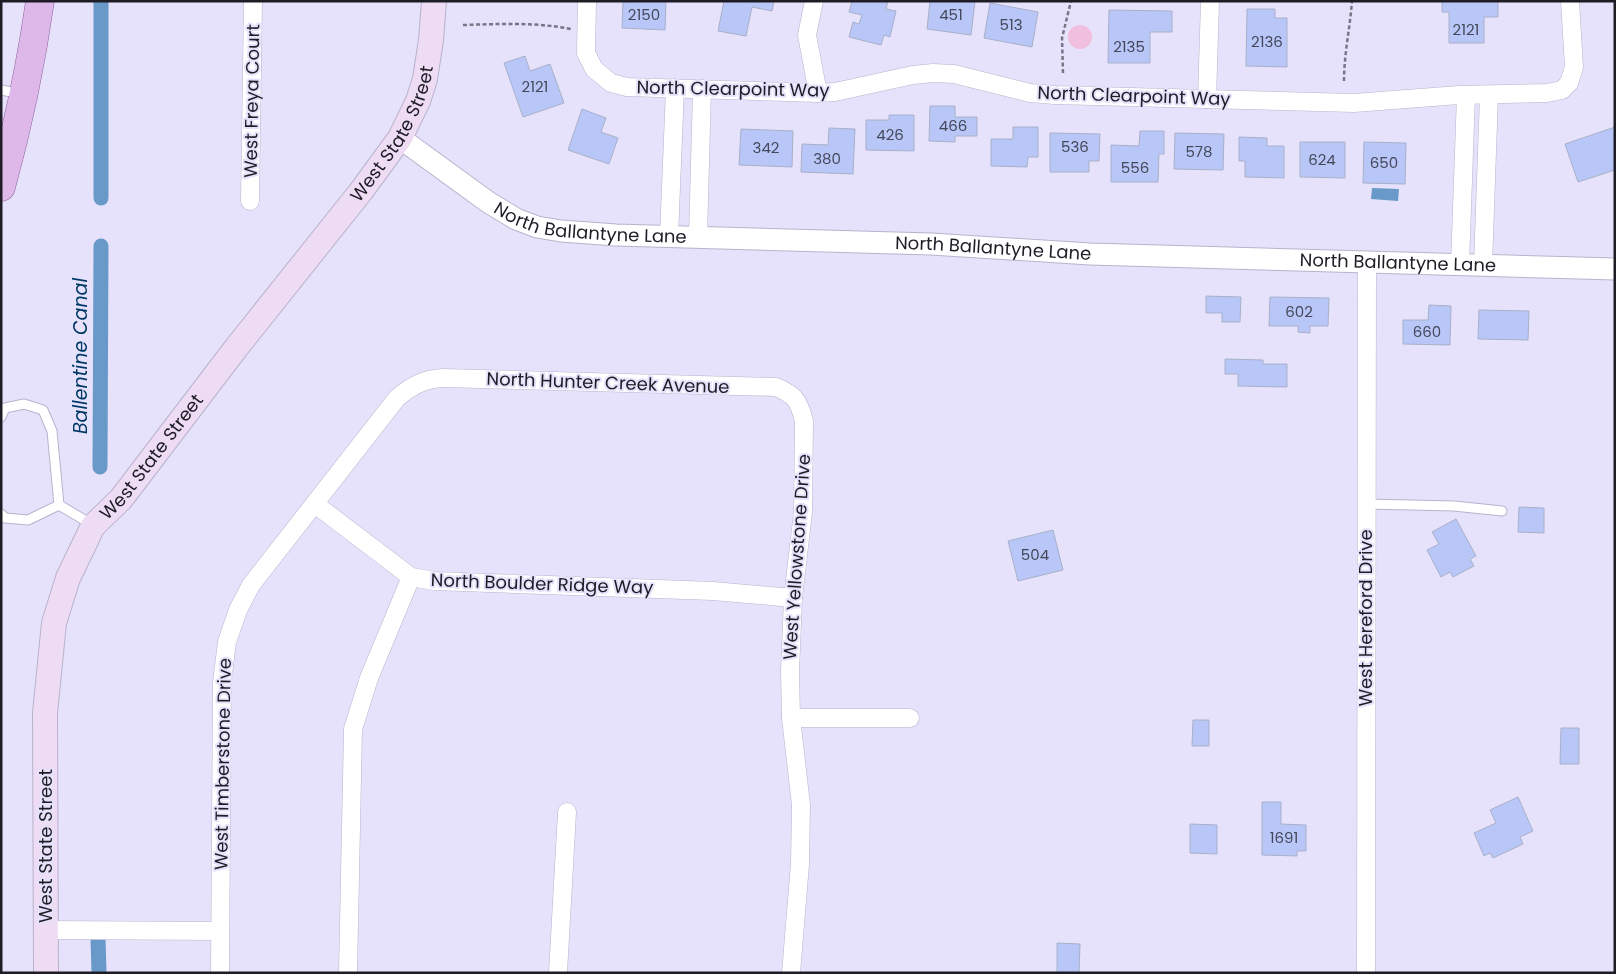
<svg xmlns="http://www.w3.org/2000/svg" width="1616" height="974" font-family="Poppins,sans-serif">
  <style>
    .green { fill: #f1bfde }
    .water { fill: #6999c9 }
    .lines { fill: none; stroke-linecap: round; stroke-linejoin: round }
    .canal { stroke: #6999c9; stroke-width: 15 }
    .building { fill: #b9c7f8; stroke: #a8b0c8 }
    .service-casing { stroke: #b8b3cc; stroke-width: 11 }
    .minor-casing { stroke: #b8b3cc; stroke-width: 19 }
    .tertiary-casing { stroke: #b8b3cc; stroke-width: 23 }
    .secondary-casing { stroke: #b8b3cc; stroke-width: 26 }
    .primary-casing { stroke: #8b629b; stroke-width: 29 }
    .path { stroke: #797586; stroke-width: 2.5; stroke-dasharray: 4 2.5; stroke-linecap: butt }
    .service { stroke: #fff; stroke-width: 9 }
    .minor { stroke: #fff; stroke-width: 18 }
    .tertiary { stroke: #fff; stroke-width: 21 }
    .secondary { stroke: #eedbf4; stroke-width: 24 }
    .primary { stroke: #ddb8e9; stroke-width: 28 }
    .labels { text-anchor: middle; stroke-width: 4; stroke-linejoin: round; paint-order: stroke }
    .number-label { font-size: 15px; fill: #45475a }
    .street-label { font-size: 18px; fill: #1e1c25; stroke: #e7e2fc }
    .water-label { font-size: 19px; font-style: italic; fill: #003865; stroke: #e7e2fc }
  </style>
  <rect width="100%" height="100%" fill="#e7e2fc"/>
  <!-- green -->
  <circle class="green" cx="1080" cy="37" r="12"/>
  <!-- water -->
  <polygon class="water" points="1372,188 1399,189 1398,201 1371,199"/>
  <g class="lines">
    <!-- canal -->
    <g class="canal">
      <polyline points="101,198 101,1"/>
      <polyline points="100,467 101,246"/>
      <polyline points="98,938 99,973"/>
    </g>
  </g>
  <!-- building -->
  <g class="building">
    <polygon points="630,1 666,1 665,30 622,28 623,2"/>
    <polygon points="724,1 774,1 772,11 752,7 746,36 718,31"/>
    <polygon points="852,1 888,1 886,9 896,11 890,37 884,35 881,45 849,37 853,22 859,24 862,15 849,12"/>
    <polygon points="930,1 975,1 971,35 927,29"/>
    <polygon points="1442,1 1498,1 1498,17 1484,17 1484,43 1449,43 1449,12 1442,12"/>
    <polygon points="990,3 1038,12 1032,47 984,38"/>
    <polygon points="1247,9 1275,9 1275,18 1287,18 1287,67 1246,66"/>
    <polygon points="1109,10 1172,11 1172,32 1150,32 1150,63 1108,63"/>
    <polygon points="525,56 530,71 550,64 564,103 523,117 504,63"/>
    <polygon points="930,106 955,106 955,117 977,117 977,136 955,136 955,142 929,141"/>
    <polygon points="582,109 606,118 601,132 618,138 609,164 568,150"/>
    <polygon points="889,115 914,115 914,151 866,150 866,120 889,120"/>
    <polygon points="1013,127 1038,127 1038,157 1028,157 1027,167 991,166 991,139 1013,139"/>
    <polygon points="1615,127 1615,170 1578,182 1565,144"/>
    <polygon points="829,128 855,129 853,174 801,172 802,144 828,145"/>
    <polygon points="741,129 793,131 792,167 739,165"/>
    <polygon points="1140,131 1164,131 1164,154 1159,154 1158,182 1111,182 1111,145 1139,146"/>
    <polygon points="1050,133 1100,134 1099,161 1089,161 1089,172 1050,172"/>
    <polygon points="1175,133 1224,134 1223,170 1174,169"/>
    <polygon points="1239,137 1267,138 1267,146 1284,146 1284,178 1245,177 1245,161 1239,161"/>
    <polygon points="1300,142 1345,142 1345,178 1300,177"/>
    <polygon points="1364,142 1406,143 1405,184 1363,183"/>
    <polygon points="1206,296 1241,297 1240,322 1222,322 1222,313 1206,313"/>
    <polygon points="1270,297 1329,298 1328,326 1310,326 1310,333 1298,332 1298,326 1269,326"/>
    <polygon points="1429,305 1451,306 1450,345 1403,344 1403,320 1428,320"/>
    <polygon points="1479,310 1529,311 1528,340 1478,339"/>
    <polygon points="1225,359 1263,360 1263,364 1287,364 1287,387 1238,386 1238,374 1225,374"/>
    <polygon points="1519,507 1544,508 1544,533 1518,532"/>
    <polygon points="1456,519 1476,556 1470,559 1474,566 1453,577 1450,572 1441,577 1427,550 1439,544 1432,532"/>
    <polygon points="1053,530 1063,570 1018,581 1008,541"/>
    <polygon points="1193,720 1209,720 1209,746 1192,746"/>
    <polygon points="1561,728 1579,728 1579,764 1560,764"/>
    <polygon points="1518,797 1533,831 1520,837 1523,844 1493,858 1490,853 1484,856 1474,833 1496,823 1490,810"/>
    <polygon points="1262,802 1281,802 1281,824 1306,825 1306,851 1297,851 1297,856 1262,855"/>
    <polygon points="1190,824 1217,825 1217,854 1190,853"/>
    <polygon points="1057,943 1080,944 1079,973 1057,973"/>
  </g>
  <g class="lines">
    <defs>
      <g id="service">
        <polyline points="1,90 22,94"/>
        <polyline points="1,417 5,408 24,404 43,410 52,431 59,505"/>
        <polyline points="1367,504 1454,506 1502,511"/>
        <polyline points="59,505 93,525"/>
        <polyline points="1,514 5,518 28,520 59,505"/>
      </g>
      <g id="minor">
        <polyline points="587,1 586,53 594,69 611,83 627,87 818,93 835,92 913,75 933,73 954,74 1030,93 1055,95 1354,103 1459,95 1547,93 1562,90 1569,83 1574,67 1570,1"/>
        <polyline points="814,1 807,35 818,93"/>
        <polyline points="1207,99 1210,1"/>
        <polyline points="250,201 253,1"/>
        <polyline points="669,237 675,88"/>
        <polyline points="698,237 702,89"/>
        <polyline points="1460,265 1466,95"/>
        <polyline points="1483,266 1489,95"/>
        <polyline points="315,504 411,577 435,581 713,591 793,598"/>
        <polyline points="791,718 910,718"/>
        <polyline points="46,930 220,931"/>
        <path d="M220,973L222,682L227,642L238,610L251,585L397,398C411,386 424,379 443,378L776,387C795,395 799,401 804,421L803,512L793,598L790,672L791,718L801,805L800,864L791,973"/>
        <polyline points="348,973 353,729 369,678 411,577"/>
        <polyline points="558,973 567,812"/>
        <polyline points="1366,973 1367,263"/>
      </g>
      <g id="tertiary">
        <path id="s1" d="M400,138L488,202L516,219L537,227L561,231L616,235L931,244L1090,254L1615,269"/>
      </g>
      <g id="secondary">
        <path id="s2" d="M46,973L45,713L54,623L68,578L93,526L121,499L236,348L362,190L400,138L418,101L425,79L431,40L434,1"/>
      </g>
      <path id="primary" d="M1,187C18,126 31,64 40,1"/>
    </defs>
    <!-- service casing -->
    <use href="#service" class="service-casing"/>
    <!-- minor casing -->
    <use href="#minor" class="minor-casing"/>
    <!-- tertiary casing -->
    <use href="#tertiary" class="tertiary-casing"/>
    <!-- secondary casing -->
    <use href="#secondary" class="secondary-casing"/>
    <!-- primary casing -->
    <use href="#primary" class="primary-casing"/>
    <!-- path -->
    <g class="path">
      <path d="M463,25C500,24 534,22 571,29"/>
      <polyline points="1063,73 1062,38 1071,1"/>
      <path d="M1344,81C1344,54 1350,28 1352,1"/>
    </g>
    <!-- service -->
    <use href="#service" class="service"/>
    <!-- minor -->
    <use href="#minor" class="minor"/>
    <!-- tertiary -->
    <use href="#tertiary" class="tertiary"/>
    <!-- secondary -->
    <use href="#secondary" class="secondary"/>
    <!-- primary -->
    <use href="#primary" class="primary"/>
  </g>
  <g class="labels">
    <!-- number labels -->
    <g class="number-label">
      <text x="644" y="20">2150</text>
      <text x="951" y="20">451</text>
      <text x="1011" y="30">513</text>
      <text x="1466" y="35">2121</text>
      <text x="1267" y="47">2136</text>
      <text x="1129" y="52">2135</text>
      <text x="535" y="92">2121</text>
      <text x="953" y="131">466</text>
      <text x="890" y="140">426</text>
      <text x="1075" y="152">536</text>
      <text x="766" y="153">342</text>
      <text x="1199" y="157">578</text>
      <text x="827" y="164">380</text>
      <text x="1322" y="165">624</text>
      <text x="1384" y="168">650</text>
      <text x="1135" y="173">556</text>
      <text x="1299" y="317">602</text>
      <text x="1427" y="337">660</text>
      <text x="1035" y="560">504</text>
      <text x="1284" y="843">1691</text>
    </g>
    <!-- street labels -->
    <g class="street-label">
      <text transform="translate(733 89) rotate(1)" y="6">North Clearpoint Way</text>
      <text transform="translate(1134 96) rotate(2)" y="6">North Clearpoint Way</text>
      <text transform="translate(252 101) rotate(-89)" y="6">West Freya Court</text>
      <text dy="6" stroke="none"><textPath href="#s2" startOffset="951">West State Street</textPath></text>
      <text dy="6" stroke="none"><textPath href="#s1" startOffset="216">North Ballantyne Lane</textPath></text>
      <text dy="6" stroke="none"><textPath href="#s1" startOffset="621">North Ballantyne Lane</textPath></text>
      <text dy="6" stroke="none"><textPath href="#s1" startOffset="1026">North Ballantyne Lane</textPath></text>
      <text transform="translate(608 383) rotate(2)" y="6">North Hunter Creek Avenue</text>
      <text dy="6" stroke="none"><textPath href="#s2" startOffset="546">West State Street</textPath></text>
      <text transform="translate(797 557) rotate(-86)" y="6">West Yellowstone Drive</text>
      <text transform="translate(542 584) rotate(2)" y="6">North Boulder Ridge Way</text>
      <text transform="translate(1366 618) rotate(-90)" y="6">West Hereford Drive</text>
      <text transform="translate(223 764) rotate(-89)" y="6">West Timberstone Drive</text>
      <text transform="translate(46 846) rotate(-90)" y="6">West State Street</text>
    </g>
    <!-- water labels -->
    <g class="water-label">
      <text transform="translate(80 356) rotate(-90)" y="7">Ballentine Canal</text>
    </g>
  </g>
  <!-- border -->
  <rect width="1616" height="974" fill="none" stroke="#1e1c25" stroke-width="5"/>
</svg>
